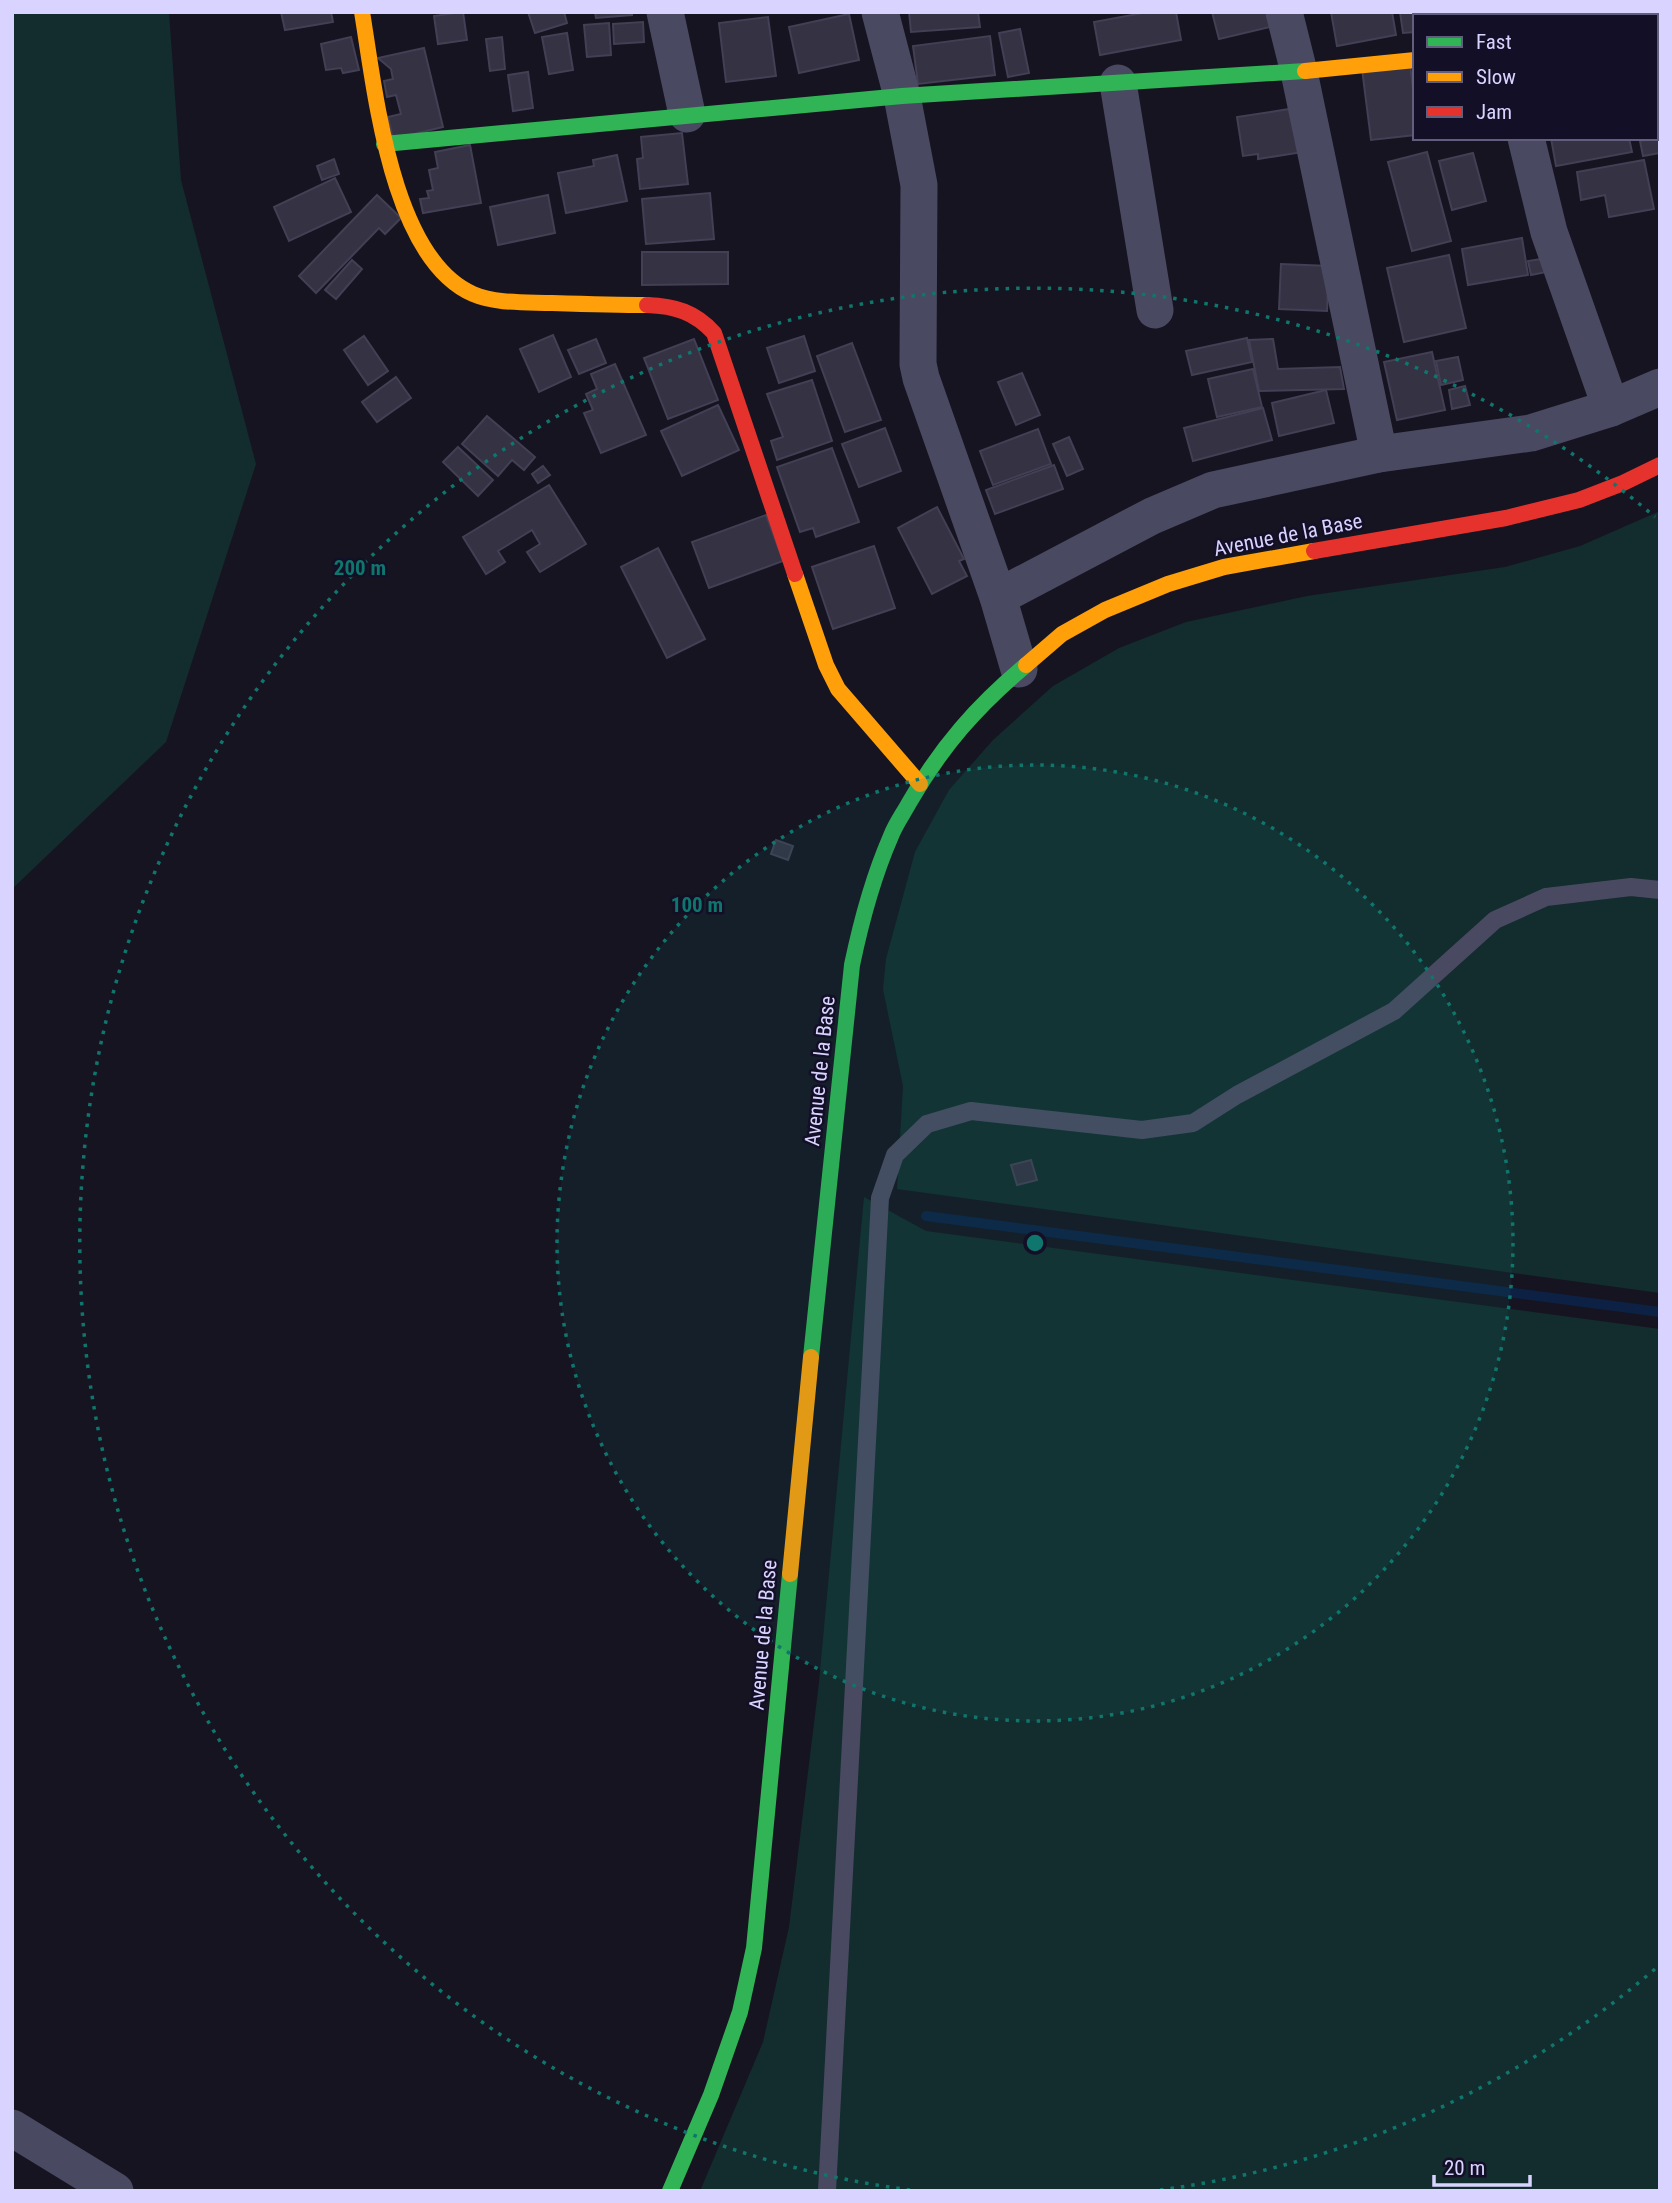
<svg xmlns="http://www.w3.org/2000/svg" width="1672" height="2203" font-family="'Roboto Condensed',sans-serif">
  <style>
    .green { fill: #132c2d }
    .lines { fill: none; stroke-linecap: round; stroke-linejoin: round }
    .stream { stroke: #0d2144; stroke-width: 10 }
    .building { fill: #343243; stroke: #433f54; stroke-width: 2 }
    .lane { stroke: #4a4962; stroke-width: 18 }
    .street { stroke: #4a4962; stroke-width: 37 }
    .fast { stroke: #30b455; stroke-width: 16 }
    .slow { stroke: #ff9f0a; stroke-width: 16 }
    .jam { stroke: #e5322d; stroke-width: 16 }
    .ring { fill: none; stroke: #0f766e; stroke-width: 3.5; stroke-dasharray: 3.5 7 }
    .labels { text-anchor: middle; stroke-width: 5; stroke-linejoin: round; paint-order: stroke }
    .street-label { font-size: 21px; fill: #d9d4ff; stroke: #130f26 }
    .centre { fill: #0f766e; stroke: #130f26; stroke-width: 3.5 }
    .ring-label { font-size: 21px; text-anchor: middle; font-weight: bold; fill: #0f766e; stroke: #130f26; stroke-width: 5; stroke-linejoin: round; paint-order: stroke }
  </style>
  <rect width="100%" height="100%" fill="#161421"/>
  <!-- green -->
  <g class="green">
    <polygon points="12,12 169,12 181,180 256,464 166,742 12,889"/>
    <polygon points="1660,511 1660,1293 897,1189 903,1086 883,989 886,959 915,852 949,790 993,740 1053,686 1119,648 1186,622 1307,596 1505,567 1580,546"/>
    <polygon points="864,1197 926,1231 1660,1329 1660,2191 700,2191 763,2042 789,1927 819,1682"/>
  </g>
  <g class="lines">
    <!-- stream -->
    <polyline class="stream" points="926,1216 1660,1312"/>
  </g>
  <!-- building -->
  <g class="building">
    <polygon points="281,12 331,12 333,22 285,30"/>
    <polygon points="463,12 467,40 438,44 434,16"/>
    <polygon points="528,12 564,12 567,23 535,33"/>
    <polygon points="595,12 632,12 632,15 596,18"/>
    <polygon points="909,12 978,12 980,27 911,32"/>
    <polygon points="1148,12 1176,12 1181,40 1100,55 1094,22"/>
    <polygon points="1212,12 1270,12 1274,26 1219,39"/>
    <polygon points="1331,12 1392,12 1396,35 1337,46"/>
    <polygon points="1400,12 1436,12 1436,16 1415,16 1415,32 1403,33"/>
    <polygon points="849,14 859,60 799,73 789,27"/>
    <polygon points="768,17 776,76 726,82 719,23"/>
    <polygon points="643,22 644,42 614,44 613,24"/>
    <polygon points="609,23 611,55 587,57 584,25"/>
    <polygon points="1020,29 1029,73 1008,77 999,33"/>
    <polygon points="567,33 573,70 549,74 542,37"/>
    <polygon points="990,36 995,75 918,84 913,46"/>
    <polygon points="351,37 359,70 343,73 341,68 326,70 321,44"/>
    <polygon points="502,37 505,69 490,71 486,39"/>
    <polygon points="424,48 443,127 393,139 388,117 401,114 396,95 387,97 384,81 393,79 391,69 378,58"/>
    <polygon points="1410,64 1415,106 1415,135 1371,140 1362,69"/>
    <polygon points="1660,66 1660,134 1656,134 1656,67"/>
    <polygon points="528,72 533,108 513,111 508,75"/>
    <polygon points="1296,108 1303,152 1258,159 1258,154 1243,156 1237,117"/>
    <polygon points="682,133 688,184 640,189 637,159 643,158 641,137"/>
    <polygon points="1660,137 1660,153 1643,156 1640,141"/>
    <polygon points="1551,138 1629,138 1632,152 1556,166"/>
    <polygon points="470,145 481,203 423,213 420,199 429,198 427,191 433,190 429,170 438,168 435,152"/>
    <polygon points="1427,152 1451,241 1412,251 1388,162"/>
    <polygon points="1473,153 1486,201 1452,210 1439,161"/>
    <polygon points="617,155 627,201 566,213 558,173 594,166 593,160"/>
    <polygon points="334,159 339,174 322,180 317,166"/>
    <polygon points="1644,160 1654,209 1609,217 1605,195 1581,200 1577,172"/>
    <polygon points="335,178 351,212 289,241 274,207"/>
    <polygon points="710,193 714,239 646,244 642,199"/>
    <polygon points="377,195 401,218 385,234 379,228 316,293 299,276"/>
    <polygon points="548,195 555,233 498,245 490,207"/>
    <polygon points="1522,238 1528,275 1468,285 1462,249"/>
    <polygon points="642,252 728,252 728,284 642,285"/>
    <polygon points="1449,255 1466,328 1404,342 1387,268"/>
    <polygon points="1548,258 1551,271 1531,275 1528,261"/>
    <polygon points="352,260 362,269 336,299 325,290"/>
    <polygon points="1281,264 1329,266 1327,311 1279,309"/>
    <polygon points="553,335 571,377 539,392 520,349"/>
    <polygon points="364,336 388,371 368,385 344,350"/>
    <polygon points="804,336 815,371 779,383 767,348"/>
    <polygon points="1247,338 1252,362 1192,375 1186,351"/>
    <polygon points="596,339 606,363 579,374 568,350"/>
    <polygon points="694,339 718,400 668,419 644,358"/>
    <polygon points="1273,339 1278,369 1340,367 1344,389 1259,391 1249,340"/>
    <polygon points="852,343 881,420 845,432 817,356"/>
    <polygon points="1432,352 1445,410 1397,420 1384,362"/>
    <polygon points="1458,357 1463,380 1441,385 1436,361"/>
    <polygon points="615,364 646,435 601,453 584,413 593,410 586,394 597,389 591,374"/>
    <polygon points="1253,369 1262,407 1217,417 1208,379"/>
    <polygon points="1022,373 1040,415 1016,425 998,382"/>
    <polygon points="396,377 411,398 377,422 362,402"/>
    <polygon points="812,380 832,441 777,460 771,441 783,437 767,394"/>
    <polygon points="1465,386 1470,405 1452,409 1449,390"/>
    <polygon points="1326,390 1334,423 1279,436 1272,403"/>
    <polygon points="718,405 739,450 682,476 661,431"/>
    <polygon points="1263,408 1272,440 1193,461 1184,428"/>
    <polygon points="487,416 535,457 524,470 512,460 498,476 462,444"/>
    <polygon points="885,428 901,471 859,487 842,444"/>
    <polygon points="1038,429 1051,464 993,485 980,451"/>
    <polygon points="1069,437 1083,469 1067,476 1053,444"/>
    <polygon points="458,447 493,480 478,496 443,462"/>
    <polygon points="832,448 859,522 816,537 813,528 800,532 777,467"/>
    <polygon points="1054,465 1063,489 995,514 986,490"/>
    <polygon points="543,466 550,475 538,483 532,474"/>
    <polygon points="549,485 586,544 540,572 527,552 540,544 532,530 498,551 505,562 486,574 463,537"/>
    <polygon points="937,507 964,559 959,561 967,576 932,594 898,528"/>
    <polygon points="766,515 783,561 709,588 692,542"/>
    <polygon points="874,546 895,608 833,629 812,567"/>
    <polygon points="658,548 705,639 667,658 621,567"/>
    <polygon points="776,840 793,846 788,860 771,854"/>
    <polygon points="1031,1160 1037,1180 1017,1185 1011,1165"/>
  </g>
  <g class="lines">
    <!-- lane -->
    <polyline class="lane" points="827,2191 880,1198 895,1155 927,1124 971,1111 1142,1130 1193,1123 1237,1095 1394,1011 1495,920 1546,897 1631,887 1660,890"/>
    <!-- street -->
    <g class="street">
      <polyline points="665,12 687,114"/>
      <polyline points="880,12 902,96 919,185 918,364 921,378 998,597 1019,669"/>
      <polyline points="1284,12 1299,72 1379,454"/>
      <polyline points="1492,12 1493,16"/>
      <polyline points="1656,30 1660,29"/>
      <polyline points="1118,83 1155,310"/>
      <polyline points="1526,138 1549,232 1611,408"/>
      <polyline points="998,597 1152,516 1213,490 1379,454 1531,433 1611,408 1660,387"/>
      <polyline points="12,2128 115,2191"/>
    </g>
    <!-- fast -->
    <g class="fast">
      <polyline points="384,144 902,96 1305,71"/>
      <path d="M811,1357L852,965C861,922 873,877 891,836C895,825 903,814 909,803C941,747 977,706 1026,665"/>
      <polyline points="670,2191 711,2095 740,2012 754,1948 790,1574"/>
    </g>
    <!-- slow -->
    <g class="slow">
      <path d="M362,12C375,90 391,258 473,294C496,304 527,302 552,303C583,304 615,305 647,305"/>
      <polyline points="1305,71 1415,60"/>
      <polyline points="795,574 826,665 838,689 920,784"/>
      <polyline points="1026,665 1062,634 1105,610 1168,584 1224,567 1314,551"/>
      <polyline points="790,1574 811,1357"/>
    </g>
    <!-- jam -->
    <g class="jam">
      <path d="M647,305C675,306 695,312 714,333L795,574"/>
      <polyline points="1314,551 1506,518 1579,500 1623,483 1660,465"/>
    </g>
  </g>
  <!-- distance rings -->
  <circle cx="1035" cy="1243" r="478" fill="#0f766e" fill-opacity=".12"/>
  <g class="ring">
    <circle cx="1035" cy="1243" r="478"/>
    <path d="M1655 1969A955 955 0 0 1 1160 2190M910 2190A955 955 0 1 1 1655 517"/>
  </g>
  <g class="labels">
    <!-- street labels -->
    <g class="street-label">
      <text transform="translate(1288 535) rotate(-11)" y="7">Avenue de la Base</text>
      <text transform="translate(820 1071) rotate(-84)" y="7">Avenue de la Base</text>
      <text transform="translate(763 1635) rotate(-85)" y="7">Avenue de la Base</text>
    </g>
  </g>
  <circle cx="1035" cy="1243" r="10" class="centre"/>
  <g class="ring-label">
    <text x="360" y="575">200 m</text>
    <text x="697" y="912">100 m</text>
  </g>
  <!-- border -->
  <rect width="1672" height="2203" fill="none" stroke="#d9d4ff" stroke-width="28"/>
  <!-- legend -->
  <rect x="1413" y="14" width="245" height="126" fill="#130f26" stroke="#625e7d" stroke-width="2"/>
  <rect x="1427" y="37" width="35" height="10" fill="#30b455" stroke="#625e7d" stroke-width="2"/>
  <text x="1476" y="49" font-size="21" fill="#d9d4ff">Fast</text>
  <rect x="1427" y="72" width="35" height="10" fill="#ff9f0a" stroke="#625e7d" stroke-width="2"/>
  <text x="1476" y="84" font-size="21" fill="#d9d4ff">Slow</text>
  <rect x="1427" y="107" width="35" height="10" fill="#e5322d" stroke="#625e7d" stroke-width="2"/>
  <text x="1476" y="119" font-size="21" fill="#d9d4ff">Jam</text>
  <!-- scale -->
  <path d="M1434 2175v10h96v-10" fill="none" stroke="#d9d4ff" stroke-width="3.5"/>
  <text x="1444" y="2175" font-size="21" fill="#d9d4ff" stroke="#130f26" stroke-width="5" paint-order="stroke">20 m</text>
</svg>
